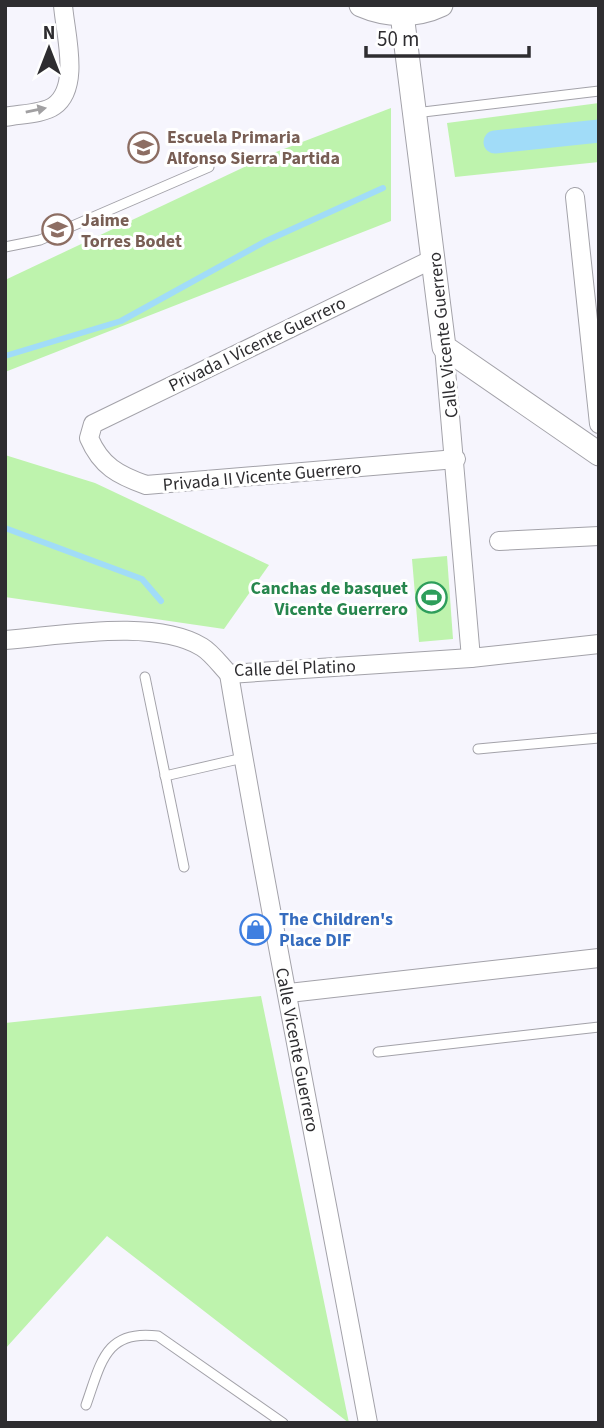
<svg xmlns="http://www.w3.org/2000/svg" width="604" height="1428" font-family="'Source Sans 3',sans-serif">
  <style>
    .green { fill: #bef3ad }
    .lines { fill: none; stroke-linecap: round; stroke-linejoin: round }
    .stream { stroke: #a1dcf8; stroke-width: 6 }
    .canal { stroke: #a1dcf8; stroke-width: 23 }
    .service-casing { stroke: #a3a2a9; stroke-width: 11 }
    .minor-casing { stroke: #a3a2a9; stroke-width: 20 }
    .tertiary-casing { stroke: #a3a2a9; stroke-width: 25 }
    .service { stroke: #fff; stroke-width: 9 }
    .minor { stroke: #fff; stroke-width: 18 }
    .tertiary { stroke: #fff; stroke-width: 23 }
    .oneway { fill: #a1a0a2 }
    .labels { text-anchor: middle; stroke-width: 6; stroke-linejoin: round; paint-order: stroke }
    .education-label { font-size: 18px; font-weight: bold; fill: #785e54; stroke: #fff; text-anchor: start }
    .street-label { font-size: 18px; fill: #2e2d30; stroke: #fff }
    .leisure-label { font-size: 18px; font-weight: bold; fill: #27864d; stroke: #fff; text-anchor: end }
    .shop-label { font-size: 18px; font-weight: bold; fill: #366cbe; stroke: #fff; text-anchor: start }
  </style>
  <rect width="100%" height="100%" fill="#f6f5fd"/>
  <!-- green -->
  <g class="green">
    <polygon points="599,103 599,162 455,177 447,123"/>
    <polygon points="391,108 391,221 5,372 5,280 276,152"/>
    <polygon points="5,455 95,483 269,565 224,629 5,597"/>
    <polygon points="447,556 453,639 419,642 412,559"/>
    <polygon points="261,996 349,1423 107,1236 5,1349 5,1023"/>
  </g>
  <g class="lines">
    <!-- stream -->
    <g class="stream">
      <polyline points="5,356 121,321 266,241 383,188"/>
      <polyline points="5,528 142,579 161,601"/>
    </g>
    <!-- canal -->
    <polyline class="canal" points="495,142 599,131"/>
    <defs>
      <g id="service">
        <polyline points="415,113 599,91"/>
        <polyline points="5,247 40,240 209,167"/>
        <polyline points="145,677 184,867"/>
        <polyline points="478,749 599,738"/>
        <polyline points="165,776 243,758"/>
        <polyline points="378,1052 599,1027"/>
        <path d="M86,1405C101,1363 105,1329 158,1336L283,1423"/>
      </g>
      <g id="minor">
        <path d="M5,117C19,114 43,114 54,106C81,87 65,33 63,5"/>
        <polyline points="575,197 599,424"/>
        <path d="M435,258L93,424L89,438C101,466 118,475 146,485L456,459"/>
        <polyline points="444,347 471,658"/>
        <polyline points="499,541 599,536"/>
        <path d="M5,640C61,636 154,618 202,647C212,653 221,666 229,674L471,658L599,644"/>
        <path id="s1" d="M229,674C271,924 322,1173 368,1423"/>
        <polyline points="289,993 599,958"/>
      </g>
      <g id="tertiary">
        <path d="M361,5C386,16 416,17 441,5"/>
        <polyline points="402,14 444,347 599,454"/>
      </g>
    </defs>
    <!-- service casing -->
    <use href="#service" class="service-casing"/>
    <!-- minor casing -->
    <use href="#minor" class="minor-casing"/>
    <!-- tertiary casing -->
    <use href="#tertiary" class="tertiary-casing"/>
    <!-- service -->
    <use href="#service" class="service"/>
    <!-- minor -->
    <use href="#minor" class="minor"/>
    <!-- tertiary -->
    <use href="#tertiary" class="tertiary"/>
  </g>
  <!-- one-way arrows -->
  <defs><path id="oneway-solid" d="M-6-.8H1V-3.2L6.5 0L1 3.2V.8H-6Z" transform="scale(1.75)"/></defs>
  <use class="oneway" href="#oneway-solid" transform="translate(36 110) rotate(-12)"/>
  <!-- icons -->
  <defs>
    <symbol id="school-ring" viewBox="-11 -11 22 22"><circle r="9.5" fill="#fff" stroke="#8d6e63" stroke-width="1.5"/><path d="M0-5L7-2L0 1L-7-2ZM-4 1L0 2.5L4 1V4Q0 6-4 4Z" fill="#8d6e63"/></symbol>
    <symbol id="stadium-ring" viewBox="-11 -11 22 22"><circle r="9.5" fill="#fff" stroke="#2e9e5b" stroke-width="1.5"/><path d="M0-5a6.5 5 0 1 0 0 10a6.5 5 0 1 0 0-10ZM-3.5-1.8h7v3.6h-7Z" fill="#2e9e5b"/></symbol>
    <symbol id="shop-ring" viewBox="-11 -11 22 22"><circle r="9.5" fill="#fff" stroke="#3f7fe0" stroke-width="1.5"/><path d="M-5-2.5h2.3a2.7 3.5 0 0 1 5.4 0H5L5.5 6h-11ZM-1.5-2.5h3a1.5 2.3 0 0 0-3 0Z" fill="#3f7fe0"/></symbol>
  </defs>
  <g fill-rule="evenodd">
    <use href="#school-ring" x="126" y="130" width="35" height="35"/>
    <use href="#school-ring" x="40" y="212" width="35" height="35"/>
    <use href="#stadium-ring" x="414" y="580" width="35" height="35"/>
    <use href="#shop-ring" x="238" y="912" width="35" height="35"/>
  </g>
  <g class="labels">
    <!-- education labels -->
    <g class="education-label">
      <text x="167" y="143">Escuela Primaria<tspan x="167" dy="21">Alfonso Sierra Partida</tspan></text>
      <text x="81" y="226">Jaime<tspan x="81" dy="21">Torres Bodet</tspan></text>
    </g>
    <!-- street labels -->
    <g class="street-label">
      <text transform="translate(443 335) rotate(-96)" y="6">Calle Vicente Guerrero</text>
      <text transform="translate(257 344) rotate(-26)" y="6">Privada I Vicente Guerrero</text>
      <text transform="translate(262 476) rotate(-5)" y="6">Privada II Vicente Guerrero</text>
      <text transform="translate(295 668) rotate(-2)" y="6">Calle del Platino</text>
      <text dy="6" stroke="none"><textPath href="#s1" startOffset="382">Calle Vicente Guerrero</textPath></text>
    </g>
    <!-- leisure labels -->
    <g class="leisure-label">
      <text x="408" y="594">Canchas de basquet<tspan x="408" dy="21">Vicente Guerrero</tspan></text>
    </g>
    <!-- shop labels -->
    <g class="shop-label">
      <text x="279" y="925">The Children's<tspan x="279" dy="21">Place DIF</tspan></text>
    </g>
  </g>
  <!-- border -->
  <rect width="604" height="1428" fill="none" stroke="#2e2d30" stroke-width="14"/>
  <!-- north arrow -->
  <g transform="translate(49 49)" stroke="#ffffff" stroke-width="5" paint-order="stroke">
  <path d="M0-5L12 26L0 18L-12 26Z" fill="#2e2d30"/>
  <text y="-10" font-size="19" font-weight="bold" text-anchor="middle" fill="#2e2d30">N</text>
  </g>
  <!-- scale -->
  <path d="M366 46v10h163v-10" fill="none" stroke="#2e2d30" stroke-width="3.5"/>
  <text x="377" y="46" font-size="21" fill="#2e2d30" stroke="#ffffff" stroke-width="5" paint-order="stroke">50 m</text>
</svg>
